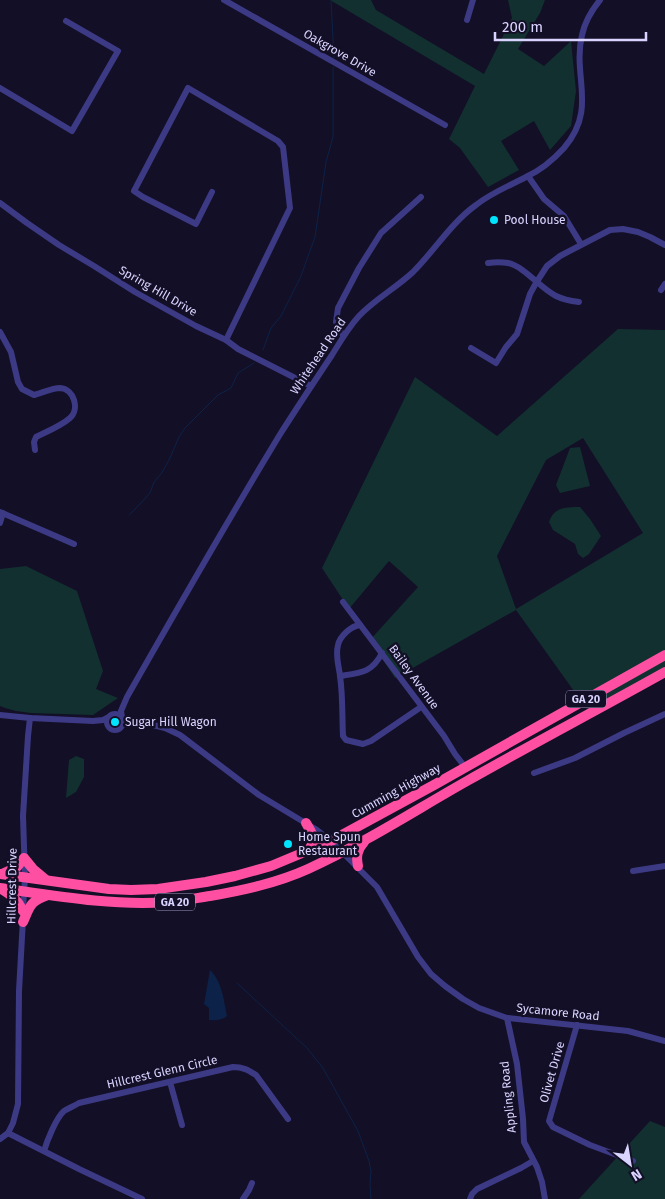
<svg xmlns="http://www.w3.org/2000/svg" width="665" height="1199" font-family="'Fira Sans',sans-serif">
  <style>
    .green { fill: #12302f; fill-rule: evenodd }
    .water { fill: #0c2248 }
    .lines { fill: none; stroke-linecap: round; stroke-linejoin: round }
    .stream { stroke: #0c2248; stroke-width: 1 }
    .minor { stroke: #3d3a85; stroke-width: 6 }
    .highway { stroke: #ff4fa3; stroke-width: 10 }
    .poi-dot { fill: #00e5ff; stroke: #130f26; stroke-width: 2 }
    .labels { text-anchor: middle; stroke-width: 5; stroke-linejoin: round; paint-order: stroke }
    .shield { fill: #130f26; stroke: #9e99be; stroke-width: 1 }
    .shield-label { font-size: 11px; font-weight: bold; fill: #d9d4ff }
    .street-label { font-size: 12px; fill: #d9d4ff; stroke: #130f26 }
    .poi-label { font-size: 12px; fill: #d9d4ff; stroke: #130f26; text-anchor: start }
  </style>
  <rect width="100%" height="100%" fill="#130f26"/>
  <!-- green -->
  <g class="green">
    <polygon points="330,0 371,0 376,10 484,74 512,18 508,0 545,0 540,13 518,49 544,66 571,41 576,91 571,126 550,150 534,121 501,141 519,170 488,187 460,148 449,139 475,86"/>
    <path d="M618,329L665,330V674L591,715L516,610L395,678L370,640L418,587L389,561L349,609L322,568L415,377L497,436ZM583,438L643,533L516,609L497,556L546,460Z"/>
    <polygon points="580,447 590,486 560,493 556,485 570,448"/>
    <path d="M580,507L590,519L601,536L589,554L583,558L578,554L575,544L553,530L549,522C554,507 566,507 580,507Z"/>
    <polygon points="26,566 77,591 103,671 96,689 118,698 93,715 31,713 16,711 5,708 0,706 0,569"/>
    <polygon points="76,756 84,759 84,777 76,792 66,798 69,760"/>
    <polygon points="650,1121 665,1127 665,1199 579,1199"/>
  </g>
  <!-- water -->
  <path class="water" d="M210,970C222,981 224,1001 227,1016C222,1020 216,1021 209,1020V1008L204,1004Z"/>
  <g class="lines">
    <!-- stream -->
    <g class="stream">
      <polyline points="331,0 334,58"/>
      <polyline points="263,350 271,328 281,316 301,276 315,237 326,162 333,137 333,67"/>
      <polyline points="129,515 140,504 150,493 154,482 161,474 169,460 179,437 185,428 218,395 231,388 238,373 254,363"/>
      <polyline points="237,983 307,1048 323,1068 358,1131 369,1161 371,1171 370,1184 371,1199"/>
    </g>
    <!-- minor -->
    <g class="minor">
      <polyline points="224,0 445,125"/>
      <polyline points="467,20 473,0"/>
      <polyline points="0,88 72,131 118,51 66,21"/>
      <polyline points="528,176 544,199 564,216 581,244"/>
      <polyline points="212,192 196,224 143,197 134,191 188,88 278,141 283,147 290,208 226,340"/>
      <polyline points="0,203 27,223 59,245 94,266 135,292 196,326 226,340 238,349 311,386"/>
      <path d="M488,263C495,262 502,262 508,263C525,267 540,288 556,296C564,300 571,301 579,302"/>
      <polyline points="661,290 665,284"/>
      <path d="M0,332L11,352L18,382L22,389L34,395C42,393 52,388 60,388C74,389 80,409 70,418C61,426 46,432 36,437L34,442L35,450"/>
      <polyline points="343,336 336,322 338,308 359,268 381,233 421,197"/>
      <polyline points="471,348 496,363 506,347 517,334 530,294 536,283 547,266 560,256 610,230 623,229 638,232 650,237 665,245"/>
      <polyline points="0,512 74,544"/>
      <polyline points="0,523 3,513"/>
      <polyline points="343,602 444,736 455,754 465,767"/>
      <path d="M360,625C351,626 340,636 338,645C335,656 339,666 340,676C343,696 342,716 343,736L346,740L363,744L371,741L421,707"/>
      <path d="M340,676C360,673 372,673 382,653"/>
      <circle cx="115" cy="722" r="8"/>
      <polyline points="0,715 30,718 93,721 103,720 109,717"/>
      <path d="M122,717L121,711L127,697C177,609 227,522 279,436C296,409 314,382 332,355C340,342 348,328 359,316C375,299 396,288 413,272C435,250 451,223 476,205C491,193 509,186 526,177C539,171 554,159 564,148C598,108 572,77 582,35C585,21 591,11 600,0"/>
      <polyline points="123,719 140,724 153,725 165,728 180,735 259,795 317,830 331,841 377,887 418,957 431,974 445,986 463,999 479,1008 507,1018 628,1031 665,1041"/>
      <polyline points="534,773 575,758 624,733 665,714"/>
      <polyline points="633,871 665,866"/>
      <polyline points="23,909 25,877 23,816 28,736 30,718"/>
      <polyline points="507,1018 517,1064 523,1119 524,1142 537,1167 542,1182 545,1199"/>
      <polyline points="577,1025 549,1121 553,1127 590,1145 633,1161"/>
      <polyline points="170,1082 182,1125"/>
      <polyline points="8,1133 79,1169 142,1199"/>
      <polyline points="0,1139 8,1133 13,1123 18,1104 19,991 23,919"/>
      <path d="M44,1151C47,1141 56,1118 64,1111C69,1108 74,1106 79,1103L233,1067C243,1067 248,1070 256,1075L288,1119"/>
      <polyline points="243,1199 249,1190 252,1183"/>
      <polyline points="470,1199 472,1194 477,1189 521,1168 533,1161"/>
    </g>
    <!-- highway -->
    <g class="highway">
      <path d="M306,823C313,835 317,839 308,851"/>
      <path d="M358,866C356,856 357,850 364,842"/>
      <polyline points="0,874 109,889 131,890 158,889 206,882 235,876 271,866 331,841 434,785 665,655"/>
      <polyline points="2,874 17,867 24,858 33,869 45,879"/>
      <path d="M0,888C56,896 112,906 169,902C183,901 197,898 210,896C244,890 277,883 308,869C363,844 414,811 467,781C532,744 599,709 665,672"/>
      <path d="M3,890C13,896 18,901 23,911"/>
      <path d="M23,922C30,906 30,901 48,895"/>
    </g>
  </g>
  <!-- markers -->
  <g class="poi-dot">
    <circle cx="494" cy="220" r="5"/>
    <circle cx="115" cy="722" r="5"/>
    <circle cx="288" cy="844" r="5"/>
  </g>
  <g class="labels">
    <!-- shield labels -->
    <g class="shield">
      <rect x="566" y="690.5" width="40" height="17" rx="4"/>
      <rect x="155" y="893.5" width="40" height="17" rx="4"/>
    </g>
    <g class="shield-label">
      <text x="586" y="703">GA 20</text>
      <text x="175" y="906">GA 20</text>
    </g>
    <!-- street labels -->
    <g class="street-label">
      <text transform="translate(340 53) rotate(30)" y="4">Oakgrove Drive</text>
      <text transform="translate(158 291) rotate(30)" y="4">Spring Hill Drive</text>
      <text transform="translate(318 356) rotate(-56)" y="4">Whitehead Road</text>
      <text transform="translate(414 677) rotate(54)" y="4">Bailey Avenue</text>
      <text transform="translate(396 791) rotate(-29)" y="4">Cumming Highway</text>
      <text transform="translate(12 886) rotate(-89)" y="4">Hillcrest Drive</text>
      <text transform="translate(558 1012) rotate(6)" y="4">Sycamore Road</text>
      <text transform="translate(162 1072) rotate(-13)" y="4">Hillcrest Glenn Circle</text>
      <text transform="translate(552 1072) rotate(-74)" y="4">Olivet Drive</text>
      <text transform="translate(508 1097) rotate(-96)" y="4">Appling Road</text>
    </g>
    <!-- poi labels -->
    <g class="poi-label">
      <text x="504" y="224">Pool House</text>
      <text x="125" y="726">Sugar Hill Wagon</text>
      <text x="298" y="841">Home Spun<tspan x="298" dy="14">Restaurant</tspan></text>
    </g>
  </g>
  <!-- north arrow -->
  <g transform="translate(630 1164) rotate(149)" stroke="#130f26" stroke-width="4" paint-order="stroke">
  <path d="M0-4L9 19L0 12L-9 19Z" fill="#d9d4ff"/>
  <text y="-8" font-size="14" font-weight="bold" text-anchor="middle" fill="#d9d4ff">N</text>
  </g>
  <!-- scale -->
  <path d="M495 32v8h151v-8" fill="none" stroke="#d9d4ff" stroke-width="2.5"/>
  <text x="502" y="32" font-size="15" fill="#d9d4ff" stroke="#130f26" stroke-width="4" paint-order="stroke">200 m</text>
</svg>
